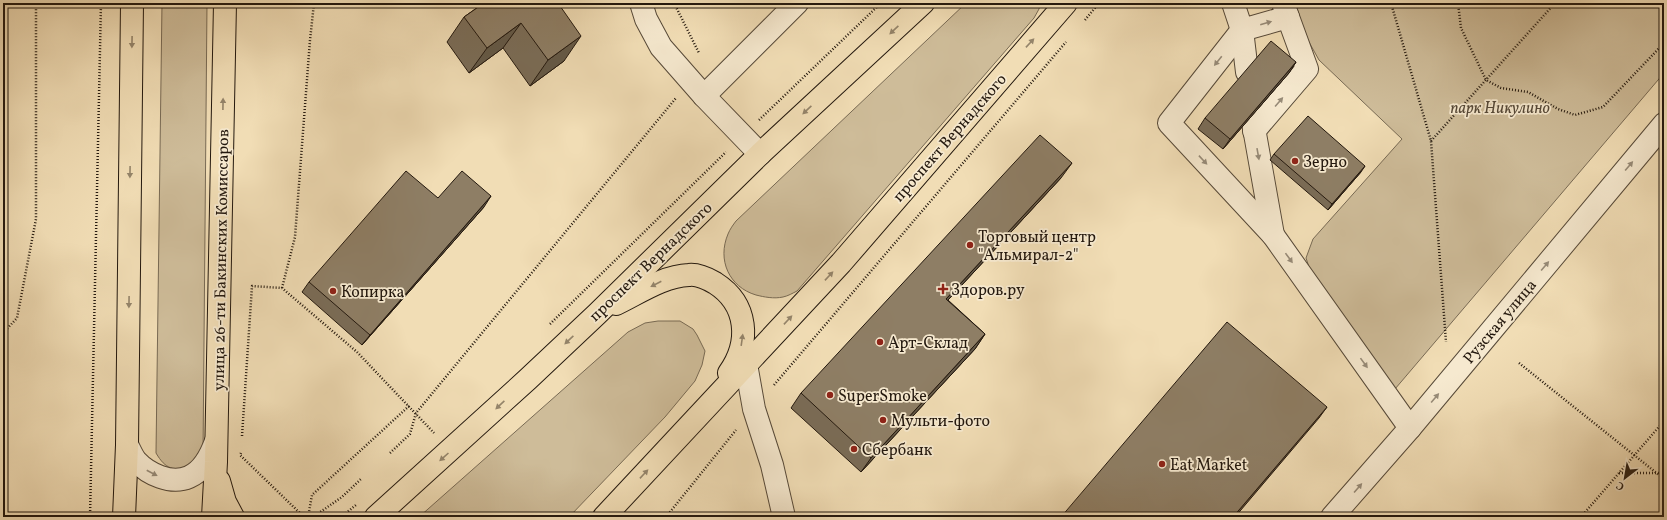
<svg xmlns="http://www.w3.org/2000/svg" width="1667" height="520" font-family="Vollkorn,serif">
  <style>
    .green { fill: #cebc99; stroke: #786a54 }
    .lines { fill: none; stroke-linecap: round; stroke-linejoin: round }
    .minor-casing { stroke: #564938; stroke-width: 24 }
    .major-casing { stroke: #23180e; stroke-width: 24 }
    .path { stroke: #23180e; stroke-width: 2.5; stroke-dasharray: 1 2; stroke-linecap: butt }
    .minor { stroke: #f6e9cf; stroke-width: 22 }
    .major { stroke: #f1ddb5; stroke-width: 22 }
    .wall { fill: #7a6c57; stroke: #23180e }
    .shaded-wall { fill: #635847; stroke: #23180e }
    .building { fill: #8e7e65; stroke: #23180e }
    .oneway { fill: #978b78 }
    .oneway2 { fill: #94846a }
    .poi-dot { fill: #8f2418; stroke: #f6e9cf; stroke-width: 1.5 }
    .labels { text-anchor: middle; stroke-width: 3.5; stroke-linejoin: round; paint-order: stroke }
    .park-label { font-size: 16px; font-style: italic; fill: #564938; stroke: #f6e9cf }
    .street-label { font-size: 16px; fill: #23180e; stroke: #f6e9cf }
    .poi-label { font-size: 16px; fill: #23180e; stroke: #f6e9cf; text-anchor: start }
  </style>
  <rect width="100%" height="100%" fill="#f1ddb5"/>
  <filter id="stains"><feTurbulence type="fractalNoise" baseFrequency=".005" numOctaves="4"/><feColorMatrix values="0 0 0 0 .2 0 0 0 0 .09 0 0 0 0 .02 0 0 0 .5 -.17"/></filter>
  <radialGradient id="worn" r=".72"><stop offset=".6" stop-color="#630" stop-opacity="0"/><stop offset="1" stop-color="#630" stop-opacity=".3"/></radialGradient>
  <!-- green -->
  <g class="green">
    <path d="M162,3H207L203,455L191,469C173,470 166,470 156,453Z"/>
    <path d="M966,3H1040L1039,9L1034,18L797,291C793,293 788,296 783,297C774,299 764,297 756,295C729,287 717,260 728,234C730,229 733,225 736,221Z"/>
    <polygon points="1292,3 1664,3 1664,73 1395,389 1311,273 1306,258 1313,239 1402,139 1319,60 1295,17"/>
    <polygon points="658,321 680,321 693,329 697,335 705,351 702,365 695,381 665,417 569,517 419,517 628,332 645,323"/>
  </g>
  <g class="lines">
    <defs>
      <g id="minor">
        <polyline points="641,3 646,19 661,47 704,96 760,154"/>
        <polyline points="1233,3 1242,30 1288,17 1283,3"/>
        <polyline points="1242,30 1169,123 1273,235 1410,428"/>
        <polyline points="1242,30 1247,72"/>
        <polyline points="704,96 797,3"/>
        <polyline points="1252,117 1273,235"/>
        <polyline points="1254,131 1307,69 1288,17"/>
        <polyline points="746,364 754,409 772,465 784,517"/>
        <path d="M127,445C130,450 132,456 136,461C148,474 171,485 189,477C203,471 211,455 216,441"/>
        <polyline points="1332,517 1410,428 1664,124"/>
      </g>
      <g id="major">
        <path d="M616,304C639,293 663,276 689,275C697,274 708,279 715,283C748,304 751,342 729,373"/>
        <polyline points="219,481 225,502 233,517"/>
        <polyline points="124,517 127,445 132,3"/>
        <polyline points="213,517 216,462 225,3"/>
        <polyline points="376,517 528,379 597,314 760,154 923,3"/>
        <polyline points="604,517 841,263 1066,3"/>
      </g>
    </defs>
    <!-- minor casing -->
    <use href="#minor" class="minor-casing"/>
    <!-- major casing -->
    <use href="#major" class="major-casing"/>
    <!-- path -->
    <g class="path">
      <polyline points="674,3 699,53"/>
      <polyline points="1391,3 1431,141 1446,342"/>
      <polyline points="1458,3 1461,28 1486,80 1501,88 1528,92 1558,109 1575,115 1603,107 1664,43"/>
      <polyline points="1085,20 1099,3"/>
      <polyline points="759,120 881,3"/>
      <polyline points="1431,141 1555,3"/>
      <polyline points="282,288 295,237 310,40 314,3"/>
      <polyline points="550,324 726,152"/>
      <polyline points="3,333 17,318 36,219 36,3"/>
      <polyline points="1519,363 1664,479"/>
      <polyline points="774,385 1066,42"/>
      <polyline points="242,436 252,286 282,288 357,352 434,433"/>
      <polyline points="241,453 240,455 304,517"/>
      <polyline points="390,453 410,434 416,413 676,98"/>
      <polyline points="1619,473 1664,473"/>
      <polyline points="90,517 101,3"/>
      <polyline points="308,517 312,495 409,406"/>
      <polyline points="313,517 342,497 362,478"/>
      <polyline points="341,517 356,505"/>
      <polyline points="666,517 736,430"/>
      <polyline points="1581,517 1664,421"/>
    </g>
    <!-- minor -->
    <use href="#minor" class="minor"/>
    <!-- major -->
    <use href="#major" class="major"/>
  </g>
  <!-- wall -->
  <g class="wall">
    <polygon points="475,3 568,3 561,8 564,61 530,86 503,48 469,73 447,42 464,17 478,7"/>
    <polygon points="1296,62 1289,73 1223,149 1198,129 1205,118"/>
    <polygon points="1274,154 1361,172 1328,210 1270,160"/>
    <polygon points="1061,178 948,300 985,334 975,349 861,472 791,408 801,393"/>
    <polygon points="438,198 484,207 362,345 302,292 309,282"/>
  </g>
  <!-- shaded-wall -->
  <g class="shaded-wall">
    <polygon points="553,3 568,3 538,25"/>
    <polygon points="521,23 503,48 469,73 487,48"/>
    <polygon points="581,36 564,61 530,86 548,60"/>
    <polygon points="1296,62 1289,73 1223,149 1230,139"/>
    <polygon points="1072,163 1061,178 936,313 946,299"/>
    <polygon points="1365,166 1361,172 1328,210 1332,204"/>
    <polygon points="491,196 484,207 362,345 370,335"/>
    <polygon points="985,334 975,349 861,472 871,458"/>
    <polygon points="1327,407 1319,418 1235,517 1233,517"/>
  </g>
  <!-- building -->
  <g class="building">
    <polygon points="484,3 558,3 581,36 548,60 521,23 487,48 464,17"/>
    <polygon points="1271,41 1296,62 1230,139 1205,118"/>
    <polygon points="1308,116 1365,166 1332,204 1274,154"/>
    <polygon points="1040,135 1072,163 946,299 985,334 871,458 801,393"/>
    <polygon points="406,171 438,198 462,171 491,196 370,335 309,282"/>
    <polygon points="1227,322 1327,407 1233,517 1061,517"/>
  </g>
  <!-- one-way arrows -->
  <defs><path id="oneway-solid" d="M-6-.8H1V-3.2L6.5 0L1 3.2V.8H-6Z"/></defs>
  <g class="oneway">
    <use href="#oneway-solid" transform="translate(1266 23) rotate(-16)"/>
    <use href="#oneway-solid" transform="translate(1218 61) rotate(129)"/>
    <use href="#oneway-solid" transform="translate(1279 102) rotate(-49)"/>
    <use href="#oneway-solid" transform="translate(1258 154) rotate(80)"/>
    <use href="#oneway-solid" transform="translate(1203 160) rotate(47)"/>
    <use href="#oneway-solid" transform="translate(1629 166) rotate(-50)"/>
    <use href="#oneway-solid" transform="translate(1289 258) rotate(54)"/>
    <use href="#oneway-solid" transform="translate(1545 266) rotate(-50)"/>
    <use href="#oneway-solid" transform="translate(1364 363) rotate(54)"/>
    <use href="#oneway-solid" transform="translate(1435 398) rotate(-50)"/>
    <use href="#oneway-solid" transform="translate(152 473) rotate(28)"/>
    <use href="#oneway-solid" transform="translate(1358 488) rotate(-49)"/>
  </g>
  <g class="oneway2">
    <use href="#oneway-solid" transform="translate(894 30) rotate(137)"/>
    <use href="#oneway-solid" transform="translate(132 42) rotate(91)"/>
    <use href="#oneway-solid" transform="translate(1030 43) rotate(-47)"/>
    <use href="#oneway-solid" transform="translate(223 104) rotate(-89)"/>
    <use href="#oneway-solid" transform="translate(807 110) rotate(137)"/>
    <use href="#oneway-solid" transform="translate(130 172) rotate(91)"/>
    <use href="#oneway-solid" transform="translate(829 276) rotate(-47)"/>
    <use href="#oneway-solid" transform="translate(656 284) rotate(153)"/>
    <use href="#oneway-solid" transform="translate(129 302) rotate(91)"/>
    <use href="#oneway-solid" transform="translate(788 320) rotate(-47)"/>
    <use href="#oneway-solid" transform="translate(569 340) rotate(137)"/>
    <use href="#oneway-solid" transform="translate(742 340) rotate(-82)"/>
    <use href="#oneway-solid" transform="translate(500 405) rotate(137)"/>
    <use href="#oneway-solid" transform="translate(444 457) rotate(138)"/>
    <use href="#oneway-solid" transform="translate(644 474) rotate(-47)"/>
  </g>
  <!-- markers -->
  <g class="poi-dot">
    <circle cx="1295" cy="161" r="4"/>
    <circle cx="970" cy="245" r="4"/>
    <path d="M941 283h4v4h4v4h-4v4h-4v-4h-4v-4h4z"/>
    <circle cx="333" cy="291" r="4"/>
    <circle cx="880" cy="342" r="4"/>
    <circle cx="830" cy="395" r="4"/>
    <circle cx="883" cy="420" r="4"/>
    <circle cx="854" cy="449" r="4"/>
    <circle cx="1162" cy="464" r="4"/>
  </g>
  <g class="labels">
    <!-- park labels -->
    <g class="park-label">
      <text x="1500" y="113">парк Никулино</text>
    </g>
    <!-- street labels -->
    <g class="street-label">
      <text transform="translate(949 137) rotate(-49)" y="6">проспект Вернадского</text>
      <text transform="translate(220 260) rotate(-89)" y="6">улица 26-ти Бакинских Комиссаров</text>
      <text transform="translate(650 261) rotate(-44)" y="6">проспект Вернадского</text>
      <text transform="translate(1499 321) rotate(-50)" y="6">Рузская улица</text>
    </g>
    <!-- poi labels -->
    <g class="poi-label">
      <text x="1303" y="167">Зерно</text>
      <text x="978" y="242">Торговый центр<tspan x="978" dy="18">"Альмирал-2"</tspan></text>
      <text x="951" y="295">Здоров.ру</text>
      <text x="341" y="297">Копирка</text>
      <text x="888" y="348">Арт-Склад</text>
      <text x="838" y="401">SuperSmoke</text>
      <text x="891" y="426">Мульти-фото</text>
      <text x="862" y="455">Сбербанк</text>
      <text x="1170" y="470">Eat Market</text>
    </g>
  </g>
  <!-- margin -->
  <rect width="1667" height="520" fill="none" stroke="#f1ddb5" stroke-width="16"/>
  <rect x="4" y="4" width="1659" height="512" fill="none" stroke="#23180e" stroke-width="2"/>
  <rect x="8" y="8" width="1651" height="504" fill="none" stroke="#23180e"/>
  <!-- north arrow -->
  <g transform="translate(1625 478) rotate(211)" stroke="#f6e9cf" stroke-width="3" paint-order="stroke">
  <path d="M0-3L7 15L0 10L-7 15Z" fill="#23180e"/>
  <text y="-6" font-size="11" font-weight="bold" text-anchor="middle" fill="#23180e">С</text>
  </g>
  <rect width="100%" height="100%" filter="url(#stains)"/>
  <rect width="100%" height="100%" fill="url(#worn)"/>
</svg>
